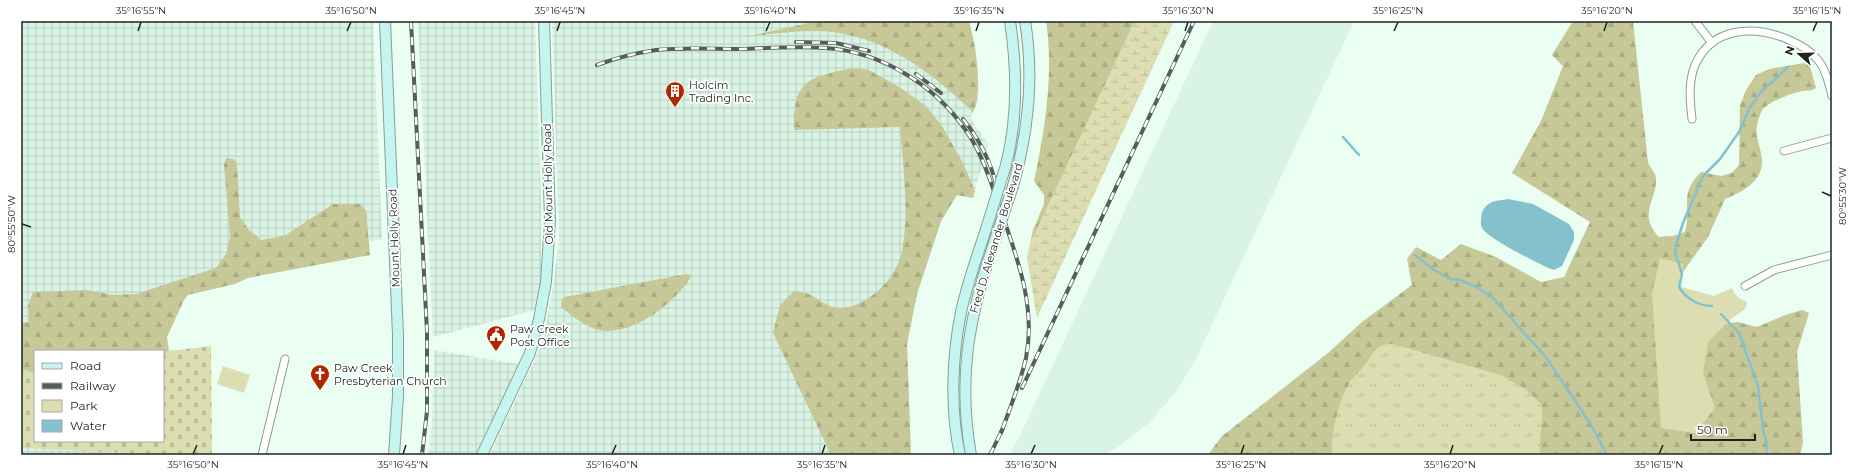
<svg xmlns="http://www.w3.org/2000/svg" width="1853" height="476" font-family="Montserrat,sans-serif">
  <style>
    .built { fill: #d9f4e4 }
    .industrial { fill: url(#industrial-grid) }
    .grass { fill: url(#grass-tufts) }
    .forest { fill: url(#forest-firs) }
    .wetland { fill: url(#wetland-marsh) }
    .cemetery { fill: url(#cemetery-stones) }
    .park { fill: #dcdeb2 }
    .water { fill: #85c1cc }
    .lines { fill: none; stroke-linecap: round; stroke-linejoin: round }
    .stream { stroke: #85c1cc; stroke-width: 2.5 }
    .street-casing { stroke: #8c9e93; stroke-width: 9 }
    .secondary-casing { stroke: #8c9e93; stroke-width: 12 }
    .street { stroke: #fff; stroke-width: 7 }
    .secondary { stroke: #c5f5f1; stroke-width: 10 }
    .rail-casing { stroke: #545f59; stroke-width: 4 }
    .rail { stroke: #fff; stroke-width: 2.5; stroke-dasharray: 8; stroke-linecap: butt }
    .secondary-bridge-casing { stroke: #8c9e93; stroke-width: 12; stroke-linecap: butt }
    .secondary-bridge { stroke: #c5f5f1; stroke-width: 10 }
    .ticks { fill: none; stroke: #1d2420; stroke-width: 1.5 }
    .labels { text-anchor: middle; stroke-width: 3.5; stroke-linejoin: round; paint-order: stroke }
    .poi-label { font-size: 11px; fill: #1d2420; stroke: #fff; text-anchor: start }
    .street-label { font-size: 11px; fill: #1d2420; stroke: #fff }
    .neatline { fill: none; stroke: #1d2420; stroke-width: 1.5 }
    .ticks-label { font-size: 10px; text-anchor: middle; fill: #1d2420 }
  </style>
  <defs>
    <pattern id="industrial-grid" width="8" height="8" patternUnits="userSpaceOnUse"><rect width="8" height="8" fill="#d9f4e4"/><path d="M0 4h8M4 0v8" fill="none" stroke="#bad1c3"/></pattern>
    <pattern id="grass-tufts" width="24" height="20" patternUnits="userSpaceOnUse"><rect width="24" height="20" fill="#dcdeb2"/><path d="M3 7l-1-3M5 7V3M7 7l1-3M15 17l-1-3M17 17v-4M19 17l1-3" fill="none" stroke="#bcbe99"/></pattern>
    <pattern id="forest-firs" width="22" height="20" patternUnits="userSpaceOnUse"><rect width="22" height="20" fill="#c6c898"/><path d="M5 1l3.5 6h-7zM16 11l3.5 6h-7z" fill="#aaac83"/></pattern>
    <pattern id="wetland-marsh" width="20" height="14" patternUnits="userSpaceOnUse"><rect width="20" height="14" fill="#dcdeb2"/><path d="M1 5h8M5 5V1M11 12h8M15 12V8" fill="none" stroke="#bcbe99"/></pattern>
    <pattern id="cemetery-stones" width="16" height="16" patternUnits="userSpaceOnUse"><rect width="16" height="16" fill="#dcdeb2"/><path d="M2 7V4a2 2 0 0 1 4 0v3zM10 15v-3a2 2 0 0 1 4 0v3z" fill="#bcbe99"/></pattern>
  </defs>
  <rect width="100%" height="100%" fill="#eafef2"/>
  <!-- built -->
  <polygon class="built" points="1213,21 1354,21 1195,361 1176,392 1150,422 1119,446 1104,455 1010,455 1024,427"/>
  <!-- industrial -->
  <g class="industrial">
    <polygon points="21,21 373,21 382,239 245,263 63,321 21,323"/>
    <polygon points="418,21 535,21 541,203 541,281 536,310 433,337"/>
    <polygon points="552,21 969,21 976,49 978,103 970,118 988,144 973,198 957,195 941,221 917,294 907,344 911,455 490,455 543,342 553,287 559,240"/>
    <polygon points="434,350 518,364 477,455 428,455 432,425"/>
    <polygon points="21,448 168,455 21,455"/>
  </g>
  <!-- grass -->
  <path class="grass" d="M1392,344L1500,375L1525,389L1542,404C1543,422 1538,438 1540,455H1333C1330,436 1339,401 1349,384C1353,377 1360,371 1365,365C1375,353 1374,345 1392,344Z"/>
  <!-- forest -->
  <g class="forest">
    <path d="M818,21H969C975,44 984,91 973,112C934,75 889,39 833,32C804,29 774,34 745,37Z"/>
    <path d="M1046,21H1135L1032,240L1027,258L1033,230L1044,204V195L1034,181C1045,129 1054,74 1046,21Z"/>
    <path d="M1573,21H1633L1647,153C1647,157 1648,162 1649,165C1652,170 1656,173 1656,179C1657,201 1637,214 1659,237L1673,236L1685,232C1692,206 1678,195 1701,172L1721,176L1732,173L1739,165L1740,105L1746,90L1756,75L1769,69L1804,63L1810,66L1816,88C1811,92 1808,90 1802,91C1792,93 1769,102 1763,109C1761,111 1760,115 1759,118C1753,134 1760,144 1762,159C1764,181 1742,192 1725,199L1708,237L1678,279L1703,382L1699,352L1721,324L1738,322L1757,327L1785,315L1802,310L1809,313L1797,352L1803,443L1800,455H1540C1538,438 1543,422 1542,405L1525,389L1500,375L1392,344C1374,345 1375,353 1365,365C1360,371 1353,377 1349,384C1339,401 1330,436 1333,455H1208L1221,437L1328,353L1362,322L1412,285L1407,259L1416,247L1441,260L1461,244L1496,257L1541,282L1564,277L1590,222L1512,173L1541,121L1563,66L1552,55Z"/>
    <path d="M853,68L869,70L901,88L927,107L942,126L963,163L975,191L973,198L957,195L941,221L917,294L907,344L911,455H831L773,333L780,305L794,291C798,292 802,292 806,293C819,298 828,309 842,308C867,306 895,280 901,255C910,217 903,166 900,127L794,130C792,79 810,77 853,68Z"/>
    <polygon points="226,158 233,159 237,163 240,217 249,230 261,240 284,236 333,204 360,204 366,210 370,255 248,278 235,284 188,295 184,300 167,337 169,351 163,355 163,351 35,351 35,374 21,369 21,323 29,322 28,306 33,292 87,290 113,295 136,294 216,268 226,254 230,236 224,165"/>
    <path d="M686,274L692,275C676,303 628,340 595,329C582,324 572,316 561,307L562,299L565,297Z"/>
  </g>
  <!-- wetland -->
  <polygon class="wetland" points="1135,21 1174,21 1037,318 1027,258 1032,240"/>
  <!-- cemetery -->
  <polygon class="cemetery" points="211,346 212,455 168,455 21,448 21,369 35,374 35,441 163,441 163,355 169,351"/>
  <!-- park -->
  <g class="park">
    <path d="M1660,258L1683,264L1681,287L1714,296L1732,288C1735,296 1739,299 1746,301L1747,305L1744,310L1732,318L1708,342L1703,373L1715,408L1695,433L1661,428L1652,294Z"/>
    <polygon points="223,366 250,375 244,393 217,384"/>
  </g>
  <!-- water -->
  <path class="water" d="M1508,199L1533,204L1569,224L1574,232V240L1562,266L1554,270L1546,267C1532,260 1489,239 1482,228C1480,223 1481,217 1482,213C1487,200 1497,201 1508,199Z"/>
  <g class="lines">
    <!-- stream -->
    <g class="stream">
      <polyline points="1343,137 1359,155"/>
      <polyline points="1415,255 1434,270 1450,279 1460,280 1474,286 1491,296 1545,356 1590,423 1607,455"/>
      <path d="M1712,306C1699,306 1686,299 1679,287L1682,274L1675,252L1676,245L1683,223L1703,176L1720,159L1739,132L1749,109L1760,93L1787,68"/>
      <polyline points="1721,314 1739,333 1758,386 1763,429 1767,444 1766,455"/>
    </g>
    <defs>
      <g id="street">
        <polyline points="1695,21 1712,43"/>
        <path d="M1692,119C1690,102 1688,82 1695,65C1712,27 1753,25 1787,39C1799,44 1810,50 1818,60C1826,70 1829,84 1832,96"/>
        <polyline points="1784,151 1832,138"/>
        <polyline points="1745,286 1774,270 1832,255"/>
        <polyline points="262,455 285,359"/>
      </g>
      <g id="secondary">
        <polyline points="385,21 398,335 398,396 394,455"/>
        <path d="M1006,165C1018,118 1017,68 1010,21"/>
        <path d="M1013,186C1028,133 1034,75 1025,21"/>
        <polyline points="482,455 530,353 539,319 546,282 550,221 544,21"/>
        <path d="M960,455C950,410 952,357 961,312C967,284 977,257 986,229"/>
        <path d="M971,455C958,380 968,321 992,249"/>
      </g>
    </defs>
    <!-- street casing -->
    <use href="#street" class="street-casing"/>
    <!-- secondary casing -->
    <use href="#secondary" class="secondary-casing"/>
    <!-- street -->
    <use href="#street" class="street"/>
    <!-- secondary -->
    <use href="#secondary" class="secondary"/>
    <defs>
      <g id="rail">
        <polyline points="411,21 427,332 427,411 422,455"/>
        <polyline points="796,42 836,43 869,51"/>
        <path d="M597,65C616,58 636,53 656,50C684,47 714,49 743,49C770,48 798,46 825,48C886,52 942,90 972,140C986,163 993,190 1002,214C1018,260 1036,308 1026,358C1020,384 1010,408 1001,433"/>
        <polyline points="916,74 941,93"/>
        <path d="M963,119C980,140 991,162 997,188"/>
        <polyline points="1022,388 1194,21"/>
        <polyline points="990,455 1003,428"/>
      </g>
    </defs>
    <!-- rail casing -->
    <use href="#rail" class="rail-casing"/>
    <!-- rail -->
    <use href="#rail" class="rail"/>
    <defs>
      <g id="secondary-bridge">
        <polyline points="986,229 1006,165"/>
        <polyline points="992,249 1013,186"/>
      </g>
    </defs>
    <!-- secondary-bridge casing -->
    <use href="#secondary-bridge" class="secondary-bridge-casing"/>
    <!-- secondary-bridge -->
    <use href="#secondary-bridge" class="secondary-bridge"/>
  </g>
  <!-- ticks -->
  <path class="ticks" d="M138,31L141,22M347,31L351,22M557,31L560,22M766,31L770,22M976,31L979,22M1185,31L1188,22M1394,31L1398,22M1604,31L1607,22M1813,31L1817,22M1822,192L1831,196M22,224L31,227M193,454L197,445M403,454L406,445M612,454L616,445M822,454L825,445M1031,454L1035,445M1241,454L1244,445M1450,454L1453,445M1659,454L1663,445"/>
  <!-- icons -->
  <defs>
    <symbol id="building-pin" viewBox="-11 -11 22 30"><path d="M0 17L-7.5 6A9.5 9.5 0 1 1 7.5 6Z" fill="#b12500" stroke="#fff"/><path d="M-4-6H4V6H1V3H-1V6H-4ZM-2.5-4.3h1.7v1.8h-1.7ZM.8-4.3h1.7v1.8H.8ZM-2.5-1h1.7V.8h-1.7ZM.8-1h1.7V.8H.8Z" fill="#fff"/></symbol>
    <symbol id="civic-pin" viewBox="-11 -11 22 30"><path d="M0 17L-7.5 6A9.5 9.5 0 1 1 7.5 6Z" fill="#b12500" stroke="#fff"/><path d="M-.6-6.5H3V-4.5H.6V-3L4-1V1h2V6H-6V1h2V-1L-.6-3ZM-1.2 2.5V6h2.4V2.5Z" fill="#fff"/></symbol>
    <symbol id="church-pin" viewBox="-11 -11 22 30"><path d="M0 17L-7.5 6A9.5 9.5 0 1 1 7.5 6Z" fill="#b12500" stroke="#fff"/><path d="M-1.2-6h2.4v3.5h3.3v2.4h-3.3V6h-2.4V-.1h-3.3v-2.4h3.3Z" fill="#fff"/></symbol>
  </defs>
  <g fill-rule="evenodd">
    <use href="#building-pin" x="664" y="80" width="22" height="30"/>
    <use href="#civic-pin" x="485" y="324" width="22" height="30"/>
    <use href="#church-pin" x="309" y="363" width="22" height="30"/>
  </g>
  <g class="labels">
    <!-- poi labels -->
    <g class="poi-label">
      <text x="689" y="89">Holcim<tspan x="689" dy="13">Trading Inc.</tspan></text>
      <text x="510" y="333">Paw Creek<tspan x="510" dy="13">Post Office</tspan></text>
      <text x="334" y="372">Paw Creek<tspan x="334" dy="13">Presbyterian Church</tspan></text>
    </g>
    <!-- street labels -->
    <g class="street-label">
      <text transform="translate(548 184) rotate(-91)" y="4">Old Mount Holly Road</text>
      <text transform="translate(394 238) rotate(-92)" y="4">Mount Holly Road</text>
      <text transform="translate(996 238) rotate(-73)" y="4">Fred D. Alexander Boulevard</text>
    </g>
  </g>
  <!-- border -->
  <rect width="1853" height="476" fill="none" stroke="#ffffff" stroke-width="44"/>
  <!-- legend -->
  <rect x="34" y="350" width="130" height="92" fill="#ffffff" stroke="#a5a7a6"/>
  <rect x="42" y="363" width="20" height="6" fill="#c5f5f1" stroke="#a5a7a6"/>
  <text x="70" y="370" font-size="12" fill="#1d2420">Road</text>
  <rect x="42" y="383" width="20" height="6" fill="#545f59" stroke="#a5a7a6"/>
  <text x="70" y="390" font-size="12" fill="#1d2420">Railway</text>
  <rect x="42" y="400" width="20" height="12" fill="#dcdeb2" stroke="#a5a7a6"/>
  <text x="70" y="410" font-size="12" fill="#1d2420">Park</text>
  <rect x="42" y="420" width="20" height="12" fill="#85c1cc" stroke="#a5a7a6"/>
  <text x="70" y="430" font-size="12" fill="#1d2420">Water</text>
  <!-- north arrow -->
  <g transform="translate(1799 54) rotate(290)" stroke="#ffffff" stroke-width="3" paint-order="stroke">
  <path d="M0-3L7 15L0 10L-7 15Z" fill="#1d2420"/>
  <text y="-6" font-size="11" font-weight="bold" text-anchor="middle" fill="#1d2420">N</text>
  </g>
  <!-- scale -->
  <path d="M1691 434v6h64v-6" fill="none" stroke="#1d2420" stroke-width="2"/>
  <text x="1697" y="434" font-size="12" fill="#1d2420" stroke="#ffffff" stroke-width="3" paint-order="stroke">50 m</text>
  <rect x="22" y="22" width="1809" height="432" class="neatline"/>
  <g class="ticks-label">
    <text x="141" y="14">35°16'55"N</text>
    <text x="351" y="14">35°16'50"N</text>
    <text x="560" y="14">35°16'45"N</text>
    <text x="770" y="14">35°16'40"N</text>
    <text x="979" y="14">35°16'35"N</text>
    <text x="1188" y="14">35°16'30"N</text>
    <text x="1398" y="14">35°16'25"N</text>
    <text x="1607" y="14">35°16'20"N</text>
    <text x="1817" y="14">35°16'15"N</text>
    <text transform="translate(1842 196) rotate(-90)" y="4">80°55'30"W</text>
    <text transform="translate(11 224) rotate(-90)" y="4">80°55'50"W</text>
    <text x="193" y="468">35°16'50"N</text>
    <text x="403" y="468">35°16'45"N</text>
    <text x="612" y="468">35°16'40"N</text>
    <text x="822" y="468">35°16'35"N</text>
    <text x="1031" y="468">35°16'30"N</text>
    <text x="1241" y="468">35°16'25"N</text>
    <text x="1450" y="468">35°16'20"N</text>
    <text x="1659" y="468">35°16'15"N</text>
  </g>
</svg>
